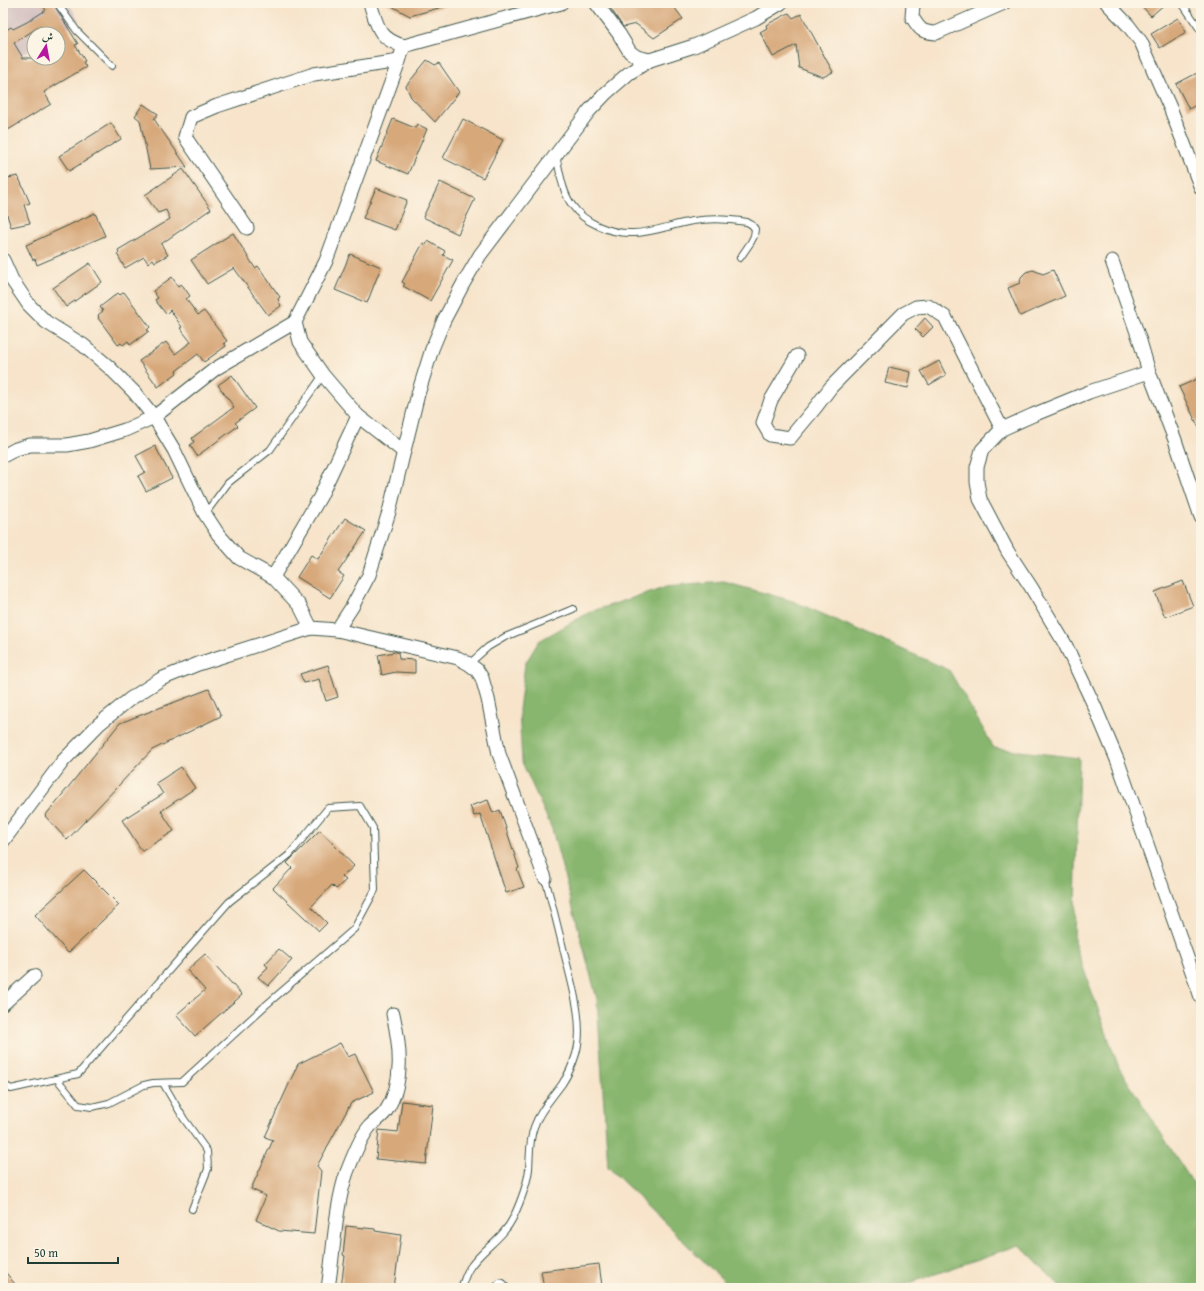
<svg xmlns="http://www.w3.org/2000/svg" width="1204" height="1291" font-family="'Gentium Book Plus',Amiri,serif">
  <style>
    .industrial { fill: #d2bfc0 }
    .forest { fill: #88b66e; stroke: #547a51 }
    .building { fill: #d7a87a; fill-rule: evenodd }
    .lines { fill: none; stroke-linecap: round; stroke-linejoin: round }
    .service-casing { stroke: #3f564b; stroke-width: 8 }
    .minor-casing { stroke: #3f564b; stroke-width: 15 }
    .service { stroke: #fff; stroke-width: 6 }
    .minor { stroke: #fff; stroke-width: 13 }
  </style>
  <rect width="100%" height="100%" fill="#fcf5e5"/>
  <filter id="ink" filterUnits="userSpaceOnUse"><feTurbulence type="fractalNoise" baseFrequency=".025" numOctaves="2"/><feDisplacementMap in="SourceGraphic" scale="8" xChannelSelector="R" yChannelSelector="G"/><feConvolveMatrix kernelMatrix="1 2 1 2 8 2 1 2 1" color-interpolation-filters="sRGB"/></filter>
  <filter id="wash" filterUnits="userSpaceOnUse"><feTurbulence type="fractalNoise" baseFrequency=".012" numOctaves="4" result="noise"/><feDisplacementMap in="SourceGraphic" scale="16" xChannelSelector="R" yChannelSelector="G"/><feGaussianBlur stdDeviation="0.9" result="paint"/><feColorMatrix in="noise" values="0 0 0 0 0 0 0 0 0 0 0 0 0 0 0 0 0 1.4 0 .05"/><feComposite in="paint" operator="in"/></filter>
  <g filter="url(#wash)">
    <rect width="100%" height="100%" fill="#f7e4cb"/>
    <!-- industrial -->
    <polygon class="industrial" points="3,3 69,3 79,21 57,34 34,34 34,48 3,66"/>
    <!-- forest -->
    <polygon class="forest" points="724,582 793,601 949,670 994,748 1079,758 1074,942 1119,1068 1191,1180 1201,1191 1201,1288 1062,1288 1019,1245 895,1288 731,1288 608,1167 597,999 552,829 522,762 519,710 525,664 539,641 590,612 665,587"/>
    <g id="blocks">
      <!-- building -->
      <g class="building">
        <path d="M41,3H53L78,44L75,45L85,61L83,62L86,67L44,92L51,104L3,133V32L11,27L13,29L27,22L46,10ZM40,26L44,34H58V58H23L14,43Z"/>
        <polygon points="386,3 446,3 446,6 410,16"/>
        <polygon points="607,3 671,3 683,19 654,38 636,24 623,27"/>
        <polygon points="1139,3 1166,3 1151,16"/>
        <polygon points="789,13 793,18 801,14 833,72 823,77 799,68 796,45 773,57 760,32 767,28 766,25"/>
        <polygon points="1178,18 1186,32 1160,48 1151,34"/>
        <polygon points="427,60 435,65 439,63 459,92 435,122 411,97 406,86"/>
        <polygon points="1201,71 1201,102 1189,109 1176,84"/>
        <polygon points="143,104 158,114 154,119 187,167 150,169 140,120 135,116"/>
        <polygon points="393,119 415,128 417,124 427,129 408,174 376,161"/>
        <polygon points="463,119 503,140 483,178 443,158"/>
        <polygon points="111,123 121,139 69,171 59,156"/>
        <polygon points="183,169 211,209 161,244 168,255 155,262 153,259 148,263 144,257 125,268 117,254 119,252 118,250 170,219 166,210 158,213 145,195"/>
        <polygon points="18,176 30,203 24,205 30,223 11,227 7,215 3,215 3,179"/>
        <polygon points="440,182 475,199 458,234 423,217"/>
        <polygon points="376,188 407,200 395,230 363,218"/>
        <polygon points="95,213 105,236 37,265 35,259 33,260 26,245"/>
        <polygon points="233,233 255,268 258,266 280,297 278,299 281,306 268,315 234,268 207,284 191,260"/>
        <polygon points="428,241 445,251 443,255 453,260 430,301 403,286 405,284 402,282 423,243 426,245"/>
        <polygon points="350,254 381,267 367,303 335,290"/>
        <polygon points="90,263 102,282 66,307 53,288"/>
        <polygon points="1033,270 1043,274 1053,270 1065,296 1020,316 1008,288 1020,283 1021,277 1026,272"/>
        <polygon points="172,277 178,286 181,284 183,286 190,296 186,299 198,315 204,311 227,341 224,343 226,346 204,362 198,354 176,371 177,373 158,387 139,361 166,342 175,354 191,342 180,328 182,327 170,310 166,314 155,300 158,298 153,291"/>
        <polygon points="124,292 150,327 147,330 149,331 130,345 128,341 123,345 121,343 118,345 98,318 99,317 98,315 103,311 100,307 118,293 120,295"/>
        <polygon points="925,318 933,327 923,337 915,329"/>
        <polygon points="939,361 946,375 929,385 921,371"/>
        <polygon points="889,367 911,372 908,388 885,383"/>
        <polygon points="232,375 255,408 235,423 238,426 197,456 190,445 194,442 192,438 234,407 218,385"/>
        <polygon points="1197,379 1201,387 1201,432 1179,387"/>
        <polygon points="155,446 172,478 146,491 138,476 145,472 136,456"/>
        <polygon points="345,518 366,531 338,572 344,576 330,598 297,577 311,555 318,559"/>
        <polygon points="1183,581 1193,606 1165,617 1155,592"/>
        <polygon points="395,652 398,652 399,659 415,660 415,673 396,672 382,675 378,655"/>
        <polygon points="328,665 338,697 326,701 319,679 304,683 300,674"/>
        <polygon points="209,689 221,716 152,750 67,840 45,816 120,723"/>
        <polygon points="181,767 195,788 161,811 174,831 142,851 122,820 163,794 156,783"/>
        <polygon points="488,800 493,813 500,810 519,868 517,869 524,887 506,893 480,814 474,816 470,806"/>
        <polygon points="320,830 354,866 342,877 346,880 336,889 332,885 311,907 327,923 319,931 273,888 292,868 287,863"/>
        <polygon points="84,870 119,905 68,953 35,915"/>
        <polygon points="279,949 292,960 268,986 258,977 268,967 265,964"/>
        <polygon points="205,954 242,995 195,1036 176,1015 205,990 187,970"/>
        <polygon points="340,1043 348,1057 355,1054 374,1092 351,1103 317,1166 321,1171 314,1234 279,1231 256,1220 266,1196 251,1189 273,1140 265,1137 298,1064"/>
        <polygon points="402,1101 433,1105 426,1164 376,1159 379,1130 398,1132"/>
        <polygon points="346,1226 375,1229 375,1231 401,1235 394,1288 341,1288 345,1256 343,1255"/>
        <polygon points="599,1264 602,1286 588,1288 544,1288 541,1271"/>
        <polygon points="3,1269 18,1288 3,1288"/>
      </g>
    </g>
  </g>
  <g filter="url(#ink)">
    <use href="#blocks" fill-opacity="0" stroke="#3f564b" stroke-width="1"/>
    <g class="lines">
      <defs>
        <g id="service">
          <polyline points="57,3 77,31 112,66"/>
          <polyline points="1182,3 1201,31"/>
          <path d="M556,156C560,171 562,192 572,205C584,223 611,234 633,233C653,233 673,224 693,221C711,218 729,219 747,222L752,225L755,229L754,236L751,242L740,258"/>
          <polyline points="205,514 228,483 270,450 323,375"/>
          <polyline points="469,664 488,647 505,637 573,609"/>
          <polyline points="163,1083 184,1119 207,1151 208,1169 192,1209"/>
          <polyline points="3,1084 11,1089 78,1074 229,902 289,855 328,808 360,806 373,828 375,890 354,929 266,1005 182,1082 153,1083 144,1085 109,1103 92,1107 78,1105 57,1079"/>
          <path d="M461,1288C464,1281 466,1272 471,1266C483,1249 504,1237 513,1218C520,1203 527,1186 529,1169C530,1154 529,1141 534,1127C540,1110 552,1098 562,1084C568,1075 573,1064 576,1054C585,1023 571,982 564,952C558,928 552,903 545,878"/>
        </g>
        <g id="minor">
          <path d="M370,3C377,25 378,39 404,46L561,3"/>
          <polyline points="596,3 619,34 630,52 637,57 650,60"/>
          <path d="M915,3L913,5L912,17C920,29 920,32 936,33L1004,3"/>
          <polyline points="1107,3 1128,25 1141,42 1171,110 1201,188"/>
          <polyline points="247,228 185,137 191,117 217,106 314,74 399,61"/>
          <polyline points="3,260 12,280 29,305 46,322 83,345 110,368 134,392 154,417 174,450 205,514 218,534 239,558 273,577 300,606 311,628"/>
          <polyline points="1112,261 1140,341 1149,372 1175,440 1201,517"/>
          <polyline points="797,356 771,400 763,423 770,435 790,438 815,408 831,387 903,314 916,307 928,306 945,317 1002,429"/>
          <polyline points="1149,372 1089,392 1033,415 1002,429 982,450 977,467 977,482 980,499 1008,552 1031,587 1065,644 1094,705 1118,762 1201,997"/>
          <polyline points="358,416 403,451"/>
          <polyline points="3,456 16,449 30,445 67,445 89,441 125,430 154,417 215,369 295,322"/>
          <polyline points="273,577 320,497 358,416 323,375 300,342 295,322 326,261 399,61 404,46"/>
          <polyline points="337,630 352,607 369,575 389,512 418,394 432,349 444,320 463,284 480,255 589,111 606,93 629,73 650,60 694,46 756,18 781,3"/>
          <polyline points="3,841 63,761 99,724 130,699 161,679 198,664 311,628 337,630 458,658 469,664 477,670 482,678 488,699 499,754 545,878"/>
          <polyline points="3,1004 34,976"/>
          <path d="M328,1288C334,1251 335,1206 347,1172C353,1157 360,1138 370,1126C375,1121 382,1117 386,1111C405,1082 400,1045 393,1014"/>
          <polyline points="500,1288 501,1286"/>
        </g>
      </defs>
      <!-- service casing -->
      <use href="#service" class="service-casing"/>
      <!-- minor casing -->
      <use href="#minor" class="minor-casing"/>
      <!-- service -->
      <use href="#service" class="service"/>
      <!-- minor -->
      <use href="#minor" class="minor"/>
    </g>
  </g>
  <!-- margin -->
  <rect width="1204" height="1291" fill="none" stroke="#fcf5e5" stroke-width="16"/>
  <!-- north arrow -->
  <g transform="translate(46 46) rotate(11)"><circle r="19" fill="#fcf5e5" stroke="#a4ab9e"/>
  <path d="M0-3L7 15L0 10L-7 15Z" fill="#b5179e"/>
  <text y="-6" font-size="11" font-weight="bold" text-anchor="middle" fill="#1f3d34">ش</text>
  </g>
  <!-- scale -->
  <path d="M28 1257v6h90v-6" fill="none" stroke="#1f3d34" stroke-width="2"/>
  <text x="34" y="1257" font-size="12" fill="#1f3d34" stroke="#fcf5e5" stroke-width="3" paint-order="stroke">50 m</text>
</svg>
